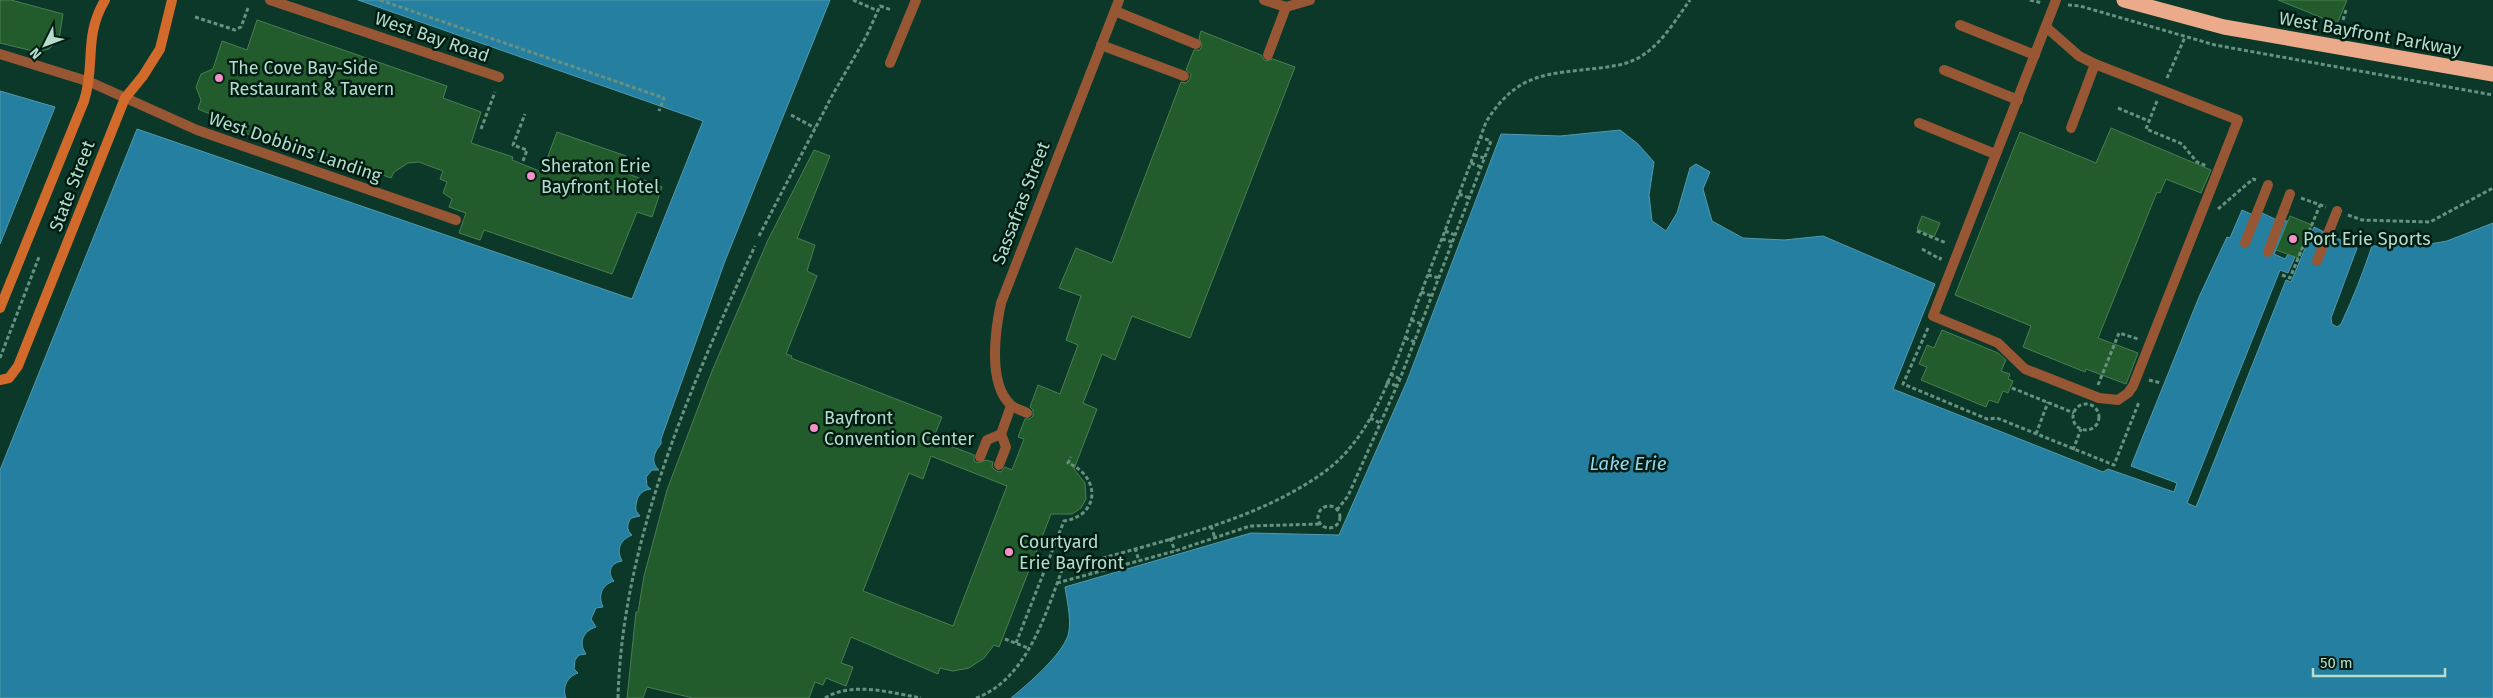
<svg xmlns="http://www.w3.org/2000/svg" width="2493" height="698" font-family="'Fira Sans',sans-serif">
  <style>
    .water { fill: #247fa1; stroke: #509bae }
    .building { fill: #225c2d; stroke: #4a7f51; fill-rule: evenodd }
    .lines { fill: none; stroke-linecap: round; stroke-linejoin: round }
    .path { stroke: #679181; stroke-width: 3; stroke-dasharray: 4 2.5; stroke-linecap: butt }
    .lane { stroke: #985734; stroke-width: 10 }
    .street { stroke: #985734; stroke-width: 10 }
    .secondary { stroke: #d26a2c; stroke-width: 10 }
    .highway { stroke: #ebaa8a; stroke-width: 15 }
    .poi-dot { fill: #f98fc8; stroke: #001d13; stroke-width: 2 }
    .labels { text-anchor: middle; stroke-width: 5; stroke-linejoin: round; paint-order: stroke }
    .street-label { font-size: 18px; fill: #b6dccc; stroke: #001d13 }
    .poi-label { font-size: 18px; fill: #b6dccc; stroke: #001d13; text-anchor: start }
    .water-label { font-size: 19px; font-style: italic; fill: #93d3f0; stroke: #001d13 }
  </style>
  <rect width="100%" height="100%" fill="#0b3829"/>
  <!-- water -->
  <g class="water">
    <path d="M358,0H830L725,261L661,439V444C654,452 650,462 659,470H652L646,477L647,486L651,489C639,490 635,500 636,511L640,516L631,518C627,524 626,530 632,535C620,540 616,549 622,561C610,563 607,573 614,581C601,585 598,596 603,607L596,608L591,619L596,627C583,631 578,643 586,654L579,655L575,660L574,669L578,673C567,677 562,687 566,698H0V470L137,129L632,299L703,121Z"/>
    <polygon points="0,91 55,107 0,244"/>
    <path d="M1620,130L1638,144L1654,162L1649,195L1652,221L1666,231L1677,213L1690,168L1696,164L1710,172L1703,189L1712,221L1743,238L1784,240L1823,236L1935,284L1893,389L2103,472L2108,469L2174,492L2177,483L2131,466L2199,297L2227,237L2230,238L2242,210L2253,215L2260,212L2277,220L2288,221L2274,254L2285,259L2288,254L2295,257L2288,273L2280,270L2187,503L2196,507L2286,280L2291,282L2314,227L2357,248L2331,318L2332,324L2337,327L2341,324C2353,298 2363,273 2372,246L2425,245L2447,241L2493,223V698H1011C1027,685 1067,651 1069,631C1071,617 1067,601 1065,587L1251,533L1339,535L1407,381L1501,134L1560,136Z"/>
  </g>
  <!-- building -->
  <g class="building">
    <polygon points="0,0 11,0 63,14 59,39 49,49 37,52 0,43"/>
    <polygon points="2278,0 2347,0 2337,24"/>
    <polygon points="257,20 447,86 443,98 481,112 471,143 513,157 512,160 542,172 557,132 626,156 621,171 662,187 652,217 637,212 612,274 484,230 480,240 459,233 466,213 449,207 452,199 443,193 447,182 440,179 443,171 419,162 408,163 394,172 391,178 258,131 256,137 222,125 224,120 198,109 201,100 196,87 201,74 213,69 222,41 247,50"/>
    <path d="M1201,31L1261,55L1265,61L1273,59L1295,67L1190,338L1132,316L1115,360L1102,354L1083,403L1097,409L1074,469L1085,483L1086,499L1081,508L1072,514H1051L999,647L994,645L984,658L969,668L953,671L940,668L938,674L851,637L841,663L853,667L846,686L826,678L823,685L815,682L809,698H693L647,687L643,698H627L636,612H638L644,576L667,490L712,371L768,240L814,150L830,156L797,238L815,245L807,271L817,276L786,354L792,356L791,358L942,417L933,439L974,455V461L978,463L986,460L993,462L992,467L996,471L1001,472L1005,467L1012,470L1024,439L1018,437L1025,419H1030L1033,416V410L1030,407L1038,385L1060,394L1078,345L1066,340L1081,296L1059,288L1076,248L1112,263L1181,82L1186,83L1190,79L1191,74L1186,70L1194,50H1200L1202,46L1199,38ZM931,456L1007,486L953,626L863,591L909,473L923,479Z"/>
    <polygon points="2111,128 2211,170 2201,193 2166,179 2160,193 2157,192 2098,338 2138,353 2126,384 2086,369 2085,372 2023,347 2031,326 1955,295 2020,132 2096,163"/>
    <polygon points="1922,216 1940,223 1934,237 1917,229"/>
    <polygon points="2290,216 2312,225 2298,258 2276,250"/>
    <polygon points="1942,330 1998,353 2006,360 2001,371 2010,374 2008,379 2013,381 2008,393 2003,391 1998,403 1989,400 1986,407 1921,380 1927,367 1919,364 1927,345 1934,348"/>
  </g>
  <g class="lines">
    <!-- path -->
    <g class="path">
      <polyline points="380,0 664,98 659,111"/>
      <polyline points="853,0 878,11"/>
      <polyline points="2030,0 2042,3"/>
      <polyline points="2068,5 2080,6 2215,45 2493,95"/>
      <polyline points="195,17 235,30 241,27 248,8"/>
      <polyline points="2343,20 2346,10"/>
      <polyline points="2167,78 2185,37"/>
      <polyline points="2157,101 2146,129 2182,144 2197,162 2207,166"/>
      <polyline points="2118,108 2149,121"/>
      <polyline points="791,115 815,128"/>
      <polyline points="481,129 495,92"/>
      <polyline points="1474,155 1484,158"/>
      <polyline points="523,161 527,150 513,145 525,114"/>
      <polyline points="1471,163 1481,167"/>
      <polyline points="1459,194 1469,198"/>
      <polyline points="2301,198 2326,207"/>
      <polyline points="2218,209 2253,179 2256,180"/>
      <polyline points="2348,215 2362,220 2430,222 2493,188"/>
      <polyline points="1445,231 1455,235"/>
      <polyline points="1917,231 1946,243"/>
      <polyline points="759,236 833,94 866,37 880,6 892,10"/>
      <polyline points="1442,239 1453,242"/>
      <polyline points="1922,249 1940,259 1941,257"/>
      <polyline points="1428,275 1439,278"/>
      <polyline points="2282,275 2290,278 2320,205"/>
      <polyline points="1421,292 1432,296"/>
      <polyline points="1411,320 1422,324"/>
      <polyline points="1928,328 1903,384 1987,419 1997,418 2114,465 2139,402"/>
      <polyline points="1405,338 1415,342"/>
      <polyline points="0,358 39,257"/>
      <polyline points="1390,374 1400,379"/>
      <polyline points="2149,380 2161,383"/>
      <polyline points="1386,382 1397,386"/>
      <polyline points="2098,385 2119,333 2138,339"/>
      <polyline points="2012,388 2074,413"/>
      <circle cx="2086" cy="417" r="13"/>
      <polyline points="1370,418 1380,423"/>
      <polyline points="2036,434 2048,402"/>
      <polyline points="2073,450 2081,429"/>
      <circle cx="1329" cy="517" r="11"/>
      <polyline points="1337,510 1348,496 1400,379 1491,141 1480,137"/>
      <polyline points="1211,526 1215,538"/>
      <polyline points="1170,538 1175,551"/>
      <polyline points="1135,548 1139,561"/>
      <polyline points="1089,562 1093,574"/>
      <polyline points="1057,583 1175,551 1250,526 1320,524"/>
      <polyline points="1005,639 1028,648"/>
      <path d="M1016,643L1064,521C1101,515 1100,476 1068,463L1071,457"/>
      <path d="M618,698C622,542 691,385 755,246"/>
      <path d="M825,698C853,681 891,693 921,698"/>
      <path d="M976,698C1026,680 1045,616 1062,570C1148,543 1253,525 1327,470C1380,430 1401,345 1424,285C1445,231 1466,176 1486,122C1517,72 1547,74 1600,68C1615,66 1630,64 1643,55C1663,42 1676,19 1690,0"/>
    </g>
    <!-- lane -->
    <g class="lane">
      <polyline points="1264,0 1286,7 1310,0"/>
      <polyline points="1115,11 1196,44"/>
      <polyline points="1960,25 2035,55"/>
      <polyline points="2046,27 2079,56 2095,64 2238,120 2133,386 2128,393 2118,400 2099,398 2025,369 1998,343 1933,316 2056,0"/>
      <polyline points="1101,45 1184,76"/>
      <polyline points="1268,55 1286,7"/>
      <polyline points="1944,70 2018,100"/>
      <polyline points="1919,123 1995,154"/>
      <polyline points="2071,128 2095,64"/>
      <polyline points="2245,243 2268,185"/>
      <polyline points="2268,252 2290,194"/>
      <polyline points="2317,261 2337,211"/>
      <polyline points="980,457 987,440 1001,434"/>
      <polyline points="999,465 1006,447 1001,434 1011,406"/>
    </g>
    <!-- street -->
    <g class="street">
      <polyline points="270,0 499,77"/>
      <polyline points="0,54 90,82 197,130 456,220"/>
      <polyline points="890,63 916,0"/>
      <path d="M1027,413C1022,410 1014,409 1010,404C988,383 995,331 1001,303L1119,0"/>
    </g>
    <!-- secondary -->
    <g class="secondary">
      <path d="M0,308L84,101C96,64 83,37 105,0"/>
      <polyline points="0,380 9,378 18,366 125,98 143,76 160,49 172,0"/>
    </g>
    <!-- highway -->
    <polyline class="highway" points="2124,0 2224,27 2493,74"/>
  </g>
  <!-- markers -->
  <g class="poi-dot">
    <circle cx="219" cy="78" r="5"/>
    <circle cx="531" cy="176" r="5"/>
    <circle cx="2293" cy="239" r="5"/>
    <circle cx="814" cy="428" r="5"/>
    <circle cx="1009" cy="552" r="5"/>
  </g>
  <g class="labels">
    <!-- street labels -->
    <g class="street-label">
      <text transform="translate(2370 34) rotate(10)" y="6">West Bayfront Parkway</text>
      <text transform="translate(432 37) rotate(19)" y="6">West Bay Road</text>
      <text transform="translate(295 147) rotate(19)" y="6">West Dobbins Landing</text>
      <text transform="translate(72 186) rotate(-69)" y="6">State Street</text>
      <text transform="translate(1021 203) rotate(-69)" y="6">Sassafras Street</text>
    </g>
    <!-- poi labels -->
    <g class="poi-label">
      <text x="229" y="74">The Cove Bay-Side<tspan x="229" dy="21">Restaurant &amp; Tavern</tspan></text>
      <text x="541" y="172">Sheraton Erie<tspan x="541" dy="21">Bayfront Hotel</tspan></text>
      <text x="2303" y="245">Port Erie Sports</text>
      <text x="824" y="424">Bayfront<tspan x="824" dy="21">Convention Center</tspan></text>
      <text x="1019" y="548">Courtyard<tspan x="1019" dy="21">Erie Bayfront</tspan></text>
    </g>
    <!-- water labels -->
    <g class="water-label">
      <text x="1628" y="470">Lake Erie</text>
    </g>
  </g>
  <!-- north arrow -->
  <g transform="translate(45 45) rotate(228)" stroke="#001d13" stroke-width="4" paint-order="stroke">
  <path d="M0-4L9 19L0 12L-9 19Z" fill="#b6dccc"/>
  <text y="-8" font-size="14" font-weight="bold" text-anchor="middle" fill="#b6dccc">N</text>
  </g>
  <!-- scale -->
  <path d="M2313 668v8h132v-8" fill="none" stroke="#b6dccc" stroke-width="2.5"/>
  <text x="2320" y="668" font-size="15" fill="#b6dccc" stroke="#001d13" stroke-width="4" paint-order="stroke">50 m</text>
</svg>
